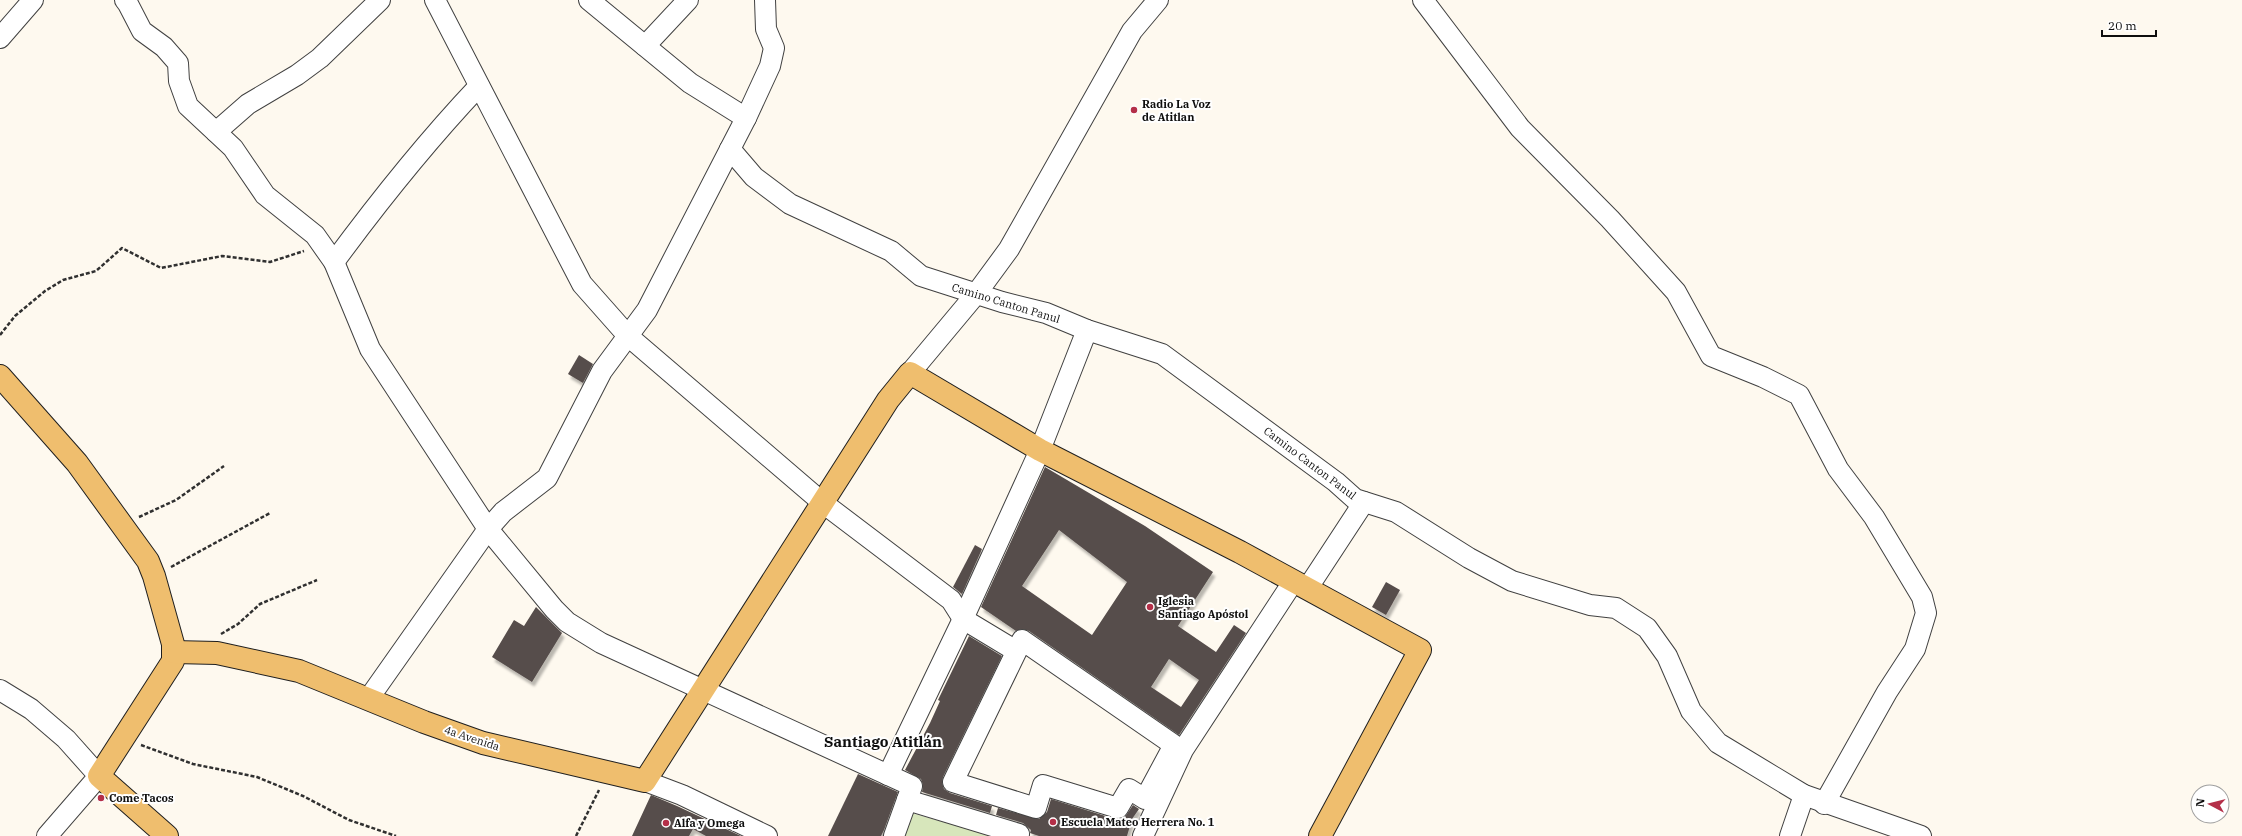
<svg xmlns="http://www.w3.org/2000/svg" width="2242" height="836" font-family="'IBM Plex Serif',serif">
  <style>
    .green { fill: #d7e6bb }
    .building { fill: #564d4b; fill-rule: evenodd; filter: url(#shadow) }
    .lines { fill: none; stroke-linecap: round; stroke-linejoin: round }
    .minor-casing { stroke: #414141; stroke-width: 22 }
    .major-casing { stroke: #1f1f1f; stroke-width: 24 }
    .path { stroke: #303030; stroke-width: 2.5; stroke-dasharray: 4 2; stroke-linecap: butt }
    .minor { stroke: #fff; stroke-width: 20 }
    .major { stroke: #efbe6e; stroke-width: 22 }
    .poi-dot { fill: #b42f48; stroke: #fff; stroke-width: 1.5 }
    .labels { text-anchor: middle; stroke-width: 4; stroke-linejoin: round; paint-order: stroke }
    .poi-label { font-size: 11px; font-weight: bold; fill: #0e0e0e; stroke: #fff; text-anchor: start }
    .street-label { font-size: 11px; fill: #0e0e0e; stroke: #fff }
    .district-label { font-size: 15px; font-weight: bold; fill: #0e0e0e; stroke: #fff }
  </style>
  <defs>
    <filter id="shadow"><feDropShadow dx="2.5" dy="4.5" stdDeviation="1" flood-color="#0004"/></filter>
  </defs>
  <rect width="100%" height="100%" fill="#fef9ef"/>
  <!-- green -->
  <polygon class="green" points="911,813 993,836 904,836"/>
  <!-- building -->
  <g class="building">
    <polygon points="579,355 593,364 583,383 568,374"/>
    <path d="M1045,467L1145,526L1213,572L1178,626L1216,652L1234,625L1246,633L1179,735L1029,631L1022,629L1016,631L981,607ZM1059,530L1127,582L1092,635L1022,586ZM1169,659L1199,680L1181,707L1151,687Z"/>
    <polygon points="975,545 982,549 962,594 953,587"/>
    <polygon points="1386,582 1400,590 1386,615 1372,607"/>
    <polygon points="536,607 562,633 532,682 492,657 514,620 524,626"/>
    <polygon points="969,636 1002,656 943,777 942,783 944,789 950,793 992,806 990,813 922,792 923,785 921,779 905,770 930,723 940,701 938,700"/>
    <polygon points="858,774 898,792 884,830 881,836 828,836"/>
    <polygon points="651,795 677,806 741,836 706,836 693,829 689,836 632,836"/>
    <polygon points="1051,799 1115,819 1125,817 1133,805 1139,809 1132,819 1127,836 1039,836 1030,833 1031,830 1023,823 996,815 998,808 1039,819 1047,812"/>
  </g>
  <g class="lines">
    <defs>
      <g id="minor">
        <polyline points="125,0 128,4 142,31 164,47 178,63 179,81 188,106 233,148 265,195 315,235 334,262 370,349 488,529 554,609 567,622 601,643 912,786 894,836"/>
        <polyline points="435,0 582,284 628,336 823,503 951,600 963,619 1016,651"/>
        <polyline points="589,0 690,83 746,118"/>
        <polyline points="1423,0 1520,128 1610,219 1676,292 1711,356 1763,377 1799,395 1838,469 1874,517 1922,597 1926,613 1915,649 1887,692 1824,804"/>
        <polyline points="0,38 33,0"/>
        <polyline points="645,46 688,0"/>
        <polyline points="216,132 248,104 297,75 320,58 380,0"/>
        <polyline points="730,149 754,177 790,204 891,251 921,276 1002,302 1046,313 1087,330 1162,354 1336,482 1355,499 1396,512 1469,558 1512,581 1590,605 1616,608 1647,628 1667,656 1691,711 1718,743 1804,795 1921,836"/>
        <path d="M334,262C379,201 427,141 479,86"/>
        <polyline points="910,373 976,294 1009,249 1132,31 1158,0"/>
        <polyline points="1307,589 1364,502"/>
        <polygon points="1022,640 1174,745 1145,799 1129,789 1118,808 1043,785 1036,808 953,782"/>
        <polyline points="0,690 31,709 66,739 99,776 47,836"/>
        <polyline points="369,698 488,529 503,512 547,478 602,371 647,310 746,118 770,66 774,48 766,29 765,0"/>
        <polyline points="888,775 963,619 1040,450 1087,330"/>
        <polyline points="645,781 682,795 767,836"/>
        <polyline points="907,800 1019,834"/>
        <polyline points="1143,836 1183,750 1293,582"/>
        <polyline points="1790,836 1804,795"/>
      </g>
      <g id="major">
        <polyline points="0,376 77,463 148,561 154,576 173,644 173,661 99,776 167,836"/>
        <polyline points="174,652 217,653 299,671 424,722 483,743 645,781 888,400 910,373 1040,450 1240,552 1420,650 1320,836"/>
      </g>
    </defs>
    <!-- minor casing -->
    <use href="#minor" class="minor-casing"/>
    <!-- major casing -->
    <use href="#major" class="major-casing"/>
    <!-- path -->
    <g class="path">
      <polyline points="0,335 15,316 45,291 63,280 96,271 122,248 161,268 222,256 270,262 304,251"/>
      <polyline points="139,517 176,500 224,466"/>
      <polyline points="171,567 270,513"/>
      <polyline points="221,634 238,624 260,604 317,580"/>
      <polyline points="141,745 193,764 257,777 303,796 349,820 396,836"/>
      <polyline points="576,836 599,790"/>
    </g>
    <!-- minor -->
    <use href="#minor" class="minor"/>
    <!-- major -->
    <use href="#major" class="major"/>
  </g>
  <!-- markers -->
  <g class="poi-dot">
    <circle cx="1134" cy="110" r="4"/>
    <circle cx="1150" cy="607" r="4"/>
    <circle cx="101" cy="798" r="4"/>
    <circle cx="1053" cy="822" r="4"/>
    <circle cx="666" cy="823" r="4"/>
  </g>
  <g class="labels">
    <!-- poi labels -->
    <g class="poi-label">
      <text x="1142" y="108">Radio La Voz<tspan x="1142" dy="13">de Atitlan</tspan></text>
      <text x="1158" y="605">Iglesia<tspan x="1158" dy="13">Santiago Apóstol</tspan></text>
      <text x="109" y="802">Come Tacos</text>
      <text x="1061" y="826">Escuela Mateo Herrera No. 1</text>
      <text x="674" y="827">Alfa y Omega</text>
    </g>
    <!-- street labels -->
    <g class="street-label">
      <text transform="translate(1006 303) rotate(17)" y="4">Camino Canton Panul</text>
      <text transform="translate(1310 463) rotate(37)" y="4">Camino Canton Panul</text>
      <text transform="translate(472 738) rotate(18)" y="4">4a Avenida</text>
    </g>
    <!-- district labels -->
    <g class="district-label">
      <text x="883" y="747">Santiago Atitlán</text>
    </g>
  </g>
  <!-- north arrow -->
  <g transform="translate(2210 804) rotate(277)"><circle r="19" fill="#ffffff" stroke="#9f9f9f"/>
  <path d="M0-3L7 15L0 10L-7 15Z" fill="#b42f48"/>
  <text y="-6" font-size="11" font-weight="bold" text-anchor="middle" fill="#0e0e0e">N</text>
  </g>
  <!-- scale -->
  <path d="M2102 30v6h54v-6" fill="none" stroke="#0e0e0e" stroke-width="2"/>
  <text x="2108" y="30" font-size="12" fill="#0e0e0e" stroke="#ffffff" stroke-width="3" paint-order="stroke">20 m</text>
</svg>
